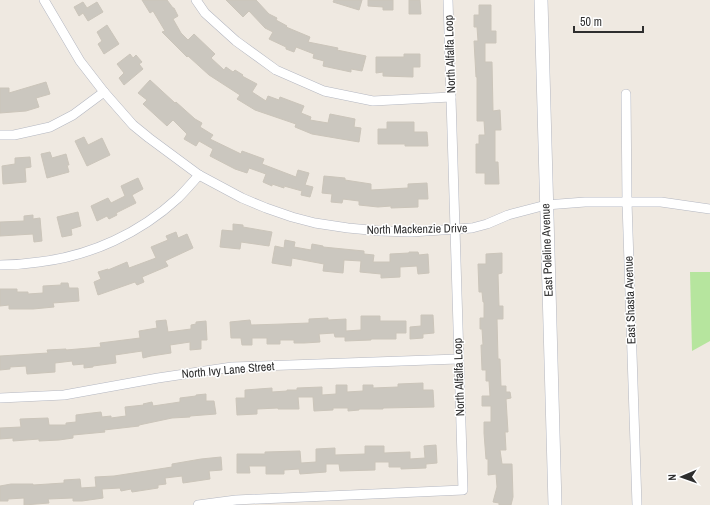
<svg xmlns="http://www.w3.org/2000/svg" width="710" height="505" font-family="'Archivo Narrow',sans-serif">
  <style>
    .green { fill: #b6e59e }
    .building { fill: #cbc7bf; stroke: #cbc5ba }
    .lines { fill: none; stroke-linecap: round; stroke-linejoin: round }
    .street-casing { stroke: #b4b7c1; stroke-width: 10 }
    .secondary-casing { stroke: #b4b7c1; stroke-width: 14 }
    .street { stroke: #fff; stroke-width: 9 }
    .secondary { stroke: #fff; stroke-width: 13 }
    .labels { text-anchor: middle; stroke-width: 3; stroke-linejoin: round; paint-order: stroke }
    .street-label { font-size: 12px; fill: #2e2e2e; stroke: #fff }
  </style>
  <rect width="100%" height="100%" fill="#efe9e1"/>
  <!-- green -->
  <polygon class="green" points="690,272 710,272 710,341 692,351"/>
  <!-- building -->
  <g class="building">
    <polygon points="142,0 167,0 173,8 174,8 178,16 173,19 181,33 188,40 194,34 215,54 211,58 224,70 226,67 233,72 235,70 243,75 242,76 257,84 252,92 266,101 268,96 279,100 280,97 304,106 301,113 311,117 310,120 328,123 330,114 355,119 354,127 361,128 359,142 312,134 295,127 296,124 255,110 237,99 240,95 209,75 188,56 187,57 162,32 165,31 153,11 150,13"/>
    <polygon points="226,0 256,0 269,14 277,18 276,20 287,26 286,27 310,37 308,42 338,48 337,50 366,56 362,71 351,69 351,72 323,66 324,61 313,58 314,54 296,47 294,52 286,49 286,47 269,39 273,32 265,28 249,11 243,17"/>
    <polygon points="334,0 362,0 359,10 333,2"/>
    <polygon points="368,0 393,0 393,10 383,10 383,7 368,6"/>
    <polygon points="409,0 420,0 421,14 409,14"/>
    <polygon points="83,2 87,8 97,2 103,12 88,21 83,13 79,16 74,7"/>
    <polygon points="479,5 491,5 491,31 496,31 496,43 485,43 485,62 492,62 493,111 500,110 501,130 495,130 495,162 498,162 499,184 485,184 485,173 476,173 476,144 479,144 479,135 485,135 484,121 477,121 477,77 476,77 474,41 478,41 477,27 474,27 474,15 479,15"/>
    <polygon points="107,25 119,44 104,54 98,44 102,41 97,32"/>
    <polygon points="130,54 133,58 136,55 142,62 139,64 143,69 124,85 119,78 124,73 117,64"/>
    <polygon points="404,54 420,54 420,67 413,67 413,77 383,76 383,72 376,73 376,57 404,57"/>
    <polygon points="150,80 175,103 176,102 195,119 202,123 200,127 213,135 210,139 241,154 242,151 264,159 262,164 296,177 298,170 309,173 305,185 313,187 310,197 301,195 302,191 284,186 284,188 272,184 272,186 263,182 266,174 249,168 247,173 235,169 210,156 213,149 199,141 196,146 184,139 187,134 173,120 167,126 143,104 147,100 138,93"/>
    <polygon points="46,82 50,94 36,98 39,107 26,111 0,113 0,88 9,88 9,93"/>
    <polygon points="387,122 414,122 414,132 427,132 428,146 405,146 405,144 378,144 378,129 387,129"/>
    <polygon points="84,137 88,145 102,138 110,155 87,166 75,141"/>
    <polygon points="50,152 52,158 66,154 69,165 67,165 69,172 47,178 41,154"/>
    <polygon points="30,157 31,167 25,168 26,182 3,184 2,166 15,164 15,158"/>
    <polygon points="324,176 345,178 345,180 371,184 371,190 408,188 408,184 427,183 428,199 418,199 418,207 391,208 391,206 378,207 359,205 359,201 343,199 342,203 331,202 332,194 322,193"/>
    <polygon points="138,178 143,189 132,195 136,203 116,213 117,215 109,219 107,216 97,221 91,206 108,198 111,203 125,196 121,186"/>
    <polygon points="78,212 81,226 71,229 72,235 62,237 57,217"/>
    <polygon points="33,215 33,219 40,218 42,241 34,242 33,234 0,236 0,222 24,221 24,216"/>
    <polygon points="233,224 243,225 243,227 272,232 269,246 241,242 240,249 220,247 222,230 233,231"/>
    <polygon points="176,232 178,238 187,234 193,248 165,261 168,266 142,277 144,282 137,285 135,282 98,295 94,282 101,279 98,272 108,269 108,270 127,262 129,268 156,258 151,247 168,240 166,236"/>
    <polygon points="285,240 295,242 294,247 311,250 312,244 323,246 323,247 364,251 364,254 374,255 373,262 390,262 390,254 409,253 409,252 418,252 419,255 428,254 429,273 418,274 417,266 400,267 400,277 381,278 381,274 360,272 361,261 344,260 343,273 323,271 324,264 292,258 291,266 272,263 275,246 284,248"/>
    <polygon points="502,253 502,273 498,274 499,306 503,306 503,319 497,319 498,359 500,359 501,386 506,386 506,392 510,392 511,398 506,399 508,432 505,432 506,450 500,450 502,464 512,464 513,497 511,505 499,505 499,503 493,502 497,487 496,474 488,475 488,459 486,459 484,433 484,422 491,422 491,406 482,406 482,396 490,396 489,381 486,381 486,370 482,370 481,345 483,345 482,329 480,329 480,318 484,318 484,302 483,302 482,292 479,292 478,264 486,264 486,254"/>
    <polygon points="61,283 68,283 69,288 78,288 79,301 53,303 54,307 33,309 9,309 9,305 0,306 0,289 17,289 17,292 28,292 28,294 43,293 43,286 61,285"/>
    <polygon points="421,315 433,315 434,333 423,334 423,338 410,339 410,327 421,326"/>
    <polygon points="361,316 380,316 380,321 406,321 406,333 396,333 396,339 371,339 371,340 345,341 345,337 335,337 334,333 319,334 320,342 304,343 294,343 294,340 280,340 280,344 267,344 267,338 252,338 252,345 242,345 241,338 231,338 230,322 250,320 251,325 283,324 309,323 309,319 328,318 328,320 346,319 346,331 361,330"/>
    <polygon points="166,320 168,332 191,329 191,325 196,324 196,322 206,321 207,340 201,340 201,349 190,350 190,342 170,345 171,353 151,356 143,358 142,351 115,355 116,363 93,366 93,367 84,368 84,364 73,365 72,361 55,363 55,372 27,374 26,366 10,367 10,369 0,370 0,356 48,353 47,350 66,349 66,350 101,347 100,343 140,338 139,331 157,328 156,321"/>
    <polygon points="423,383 423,390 433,390 434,407 383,408 383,409 359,409 359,410 348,411 348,408 333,408 333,410 314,411 313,397 298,397 299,409 278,409 278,408 257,409 257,414 237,415 236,398 245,398 245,390 272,388 272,392 287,391 287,390 297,390 297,388 322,387 322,395 336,394 336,385 347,385 347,392 363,391 363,385 373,385 373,388 398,387 398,384"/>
    <polygon points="206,394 206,401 214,401 216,414 190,416 190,417 172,418 139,425 139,426 104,430 105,432 73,435 73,438 59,440 39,441 39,439 13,441 13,438 0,439 0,428 21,427 20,419 48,418 49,425 66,425 66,423 76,422 76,415 92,413 101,412 102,417 111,416 111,418 126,416 125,407 144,405 143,404 152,402 153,406 180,402 180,398 196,396 196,395"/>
    <polygon points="436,445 437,463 426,464 426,468 401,469 401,467 389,467 389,462 375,462 375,470 340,471 339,464 326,464 326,472 300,474 299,469 284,470 284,474 266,474 266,466 249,466 250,473 237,473 237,454 265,454 265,452 300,451 301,463 316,462 316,449 335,448 335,455 365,454 365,446 384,446 384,453 410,452 410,459 425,458 424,446"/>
    <polygon points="221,457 222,470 209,471 210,479 183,483 182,476 165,478 166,484 158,485 158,488 132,492 131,489 121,491 120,488 102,489 103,498 82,501 73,501 73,498 48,499 49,503 24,505 24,498 8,499 8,501 0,501 0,486 11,484 33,484 33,485 64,483 64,480 80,479 81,488 96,487 95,477 114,476 172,467 172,464 201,459"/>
  </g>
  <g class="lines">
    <defs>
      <g id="street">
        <polyline points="44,0 80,61 104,92 133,125 149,138 199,175 242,198 266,208 292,217 315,223 348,228 380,231 411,232 472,228 487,224 508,215 546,205 585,202 661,202 710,209"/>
        <polyline points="196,0 205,13 236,41 276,70 324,91 373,101 451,97"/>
        <polyline points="626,94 627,202 637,505"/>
        <polyline points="0,135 14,135 50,127 73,115 104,92"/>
        <path d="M0,265C13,265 26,264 39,262C91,256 140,233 178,198C185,191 192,183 199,175"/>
        <polyline points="0,398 64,395 158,378 232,367 458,359"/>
        <polyline points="198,505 236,500 463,490 448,0"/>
      </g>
      <polyline id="secondary" points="541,0 555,505"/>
    </defs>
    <!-- street casing -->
    <use href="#street" class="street-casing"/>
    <!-- secondary casing -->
    <use href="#secondary" class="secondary-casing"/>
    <!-- street -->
    <use href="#street" class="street"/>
    <!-- secondary -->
    <use href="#secondary" class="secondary"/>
  </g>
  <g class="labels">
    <!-- street labels -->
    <g class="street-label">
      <text transform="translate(450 54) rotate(-92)" y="4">North Alfalfa Loop</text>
      <text transform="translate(417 229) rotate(-1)" y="4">North Mackenzie Drive</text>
      <text transform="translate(547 250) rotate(-92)" y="4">East Poleline Avenue</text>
      <text transform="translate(630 300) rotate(-92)" y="4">East Shasta Avenue</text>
      <text transform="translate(228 370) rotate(-5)" y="4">North Ivy Lane Street</text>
      <text transform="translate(459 377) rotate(-92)" y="4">North Alfalfa Loop</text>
    </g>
  </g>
  <!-- north arrow -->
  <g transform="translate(682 477) rotate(268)" stroke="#ffffff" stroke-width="3" paint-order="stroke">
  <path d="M0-3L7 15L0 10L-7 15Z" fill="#2e2e2e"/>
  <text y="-6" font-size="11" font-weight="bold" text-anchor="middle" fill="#2e2e2e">N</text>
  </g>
  <!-- scale -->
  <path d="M574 26v6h69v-6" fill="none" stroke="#2e2e2e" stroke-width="2"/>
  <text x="580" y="26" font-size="12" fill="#2e2e2e" stroke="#ffffff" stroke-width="3" paint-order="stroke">50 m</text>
</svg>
